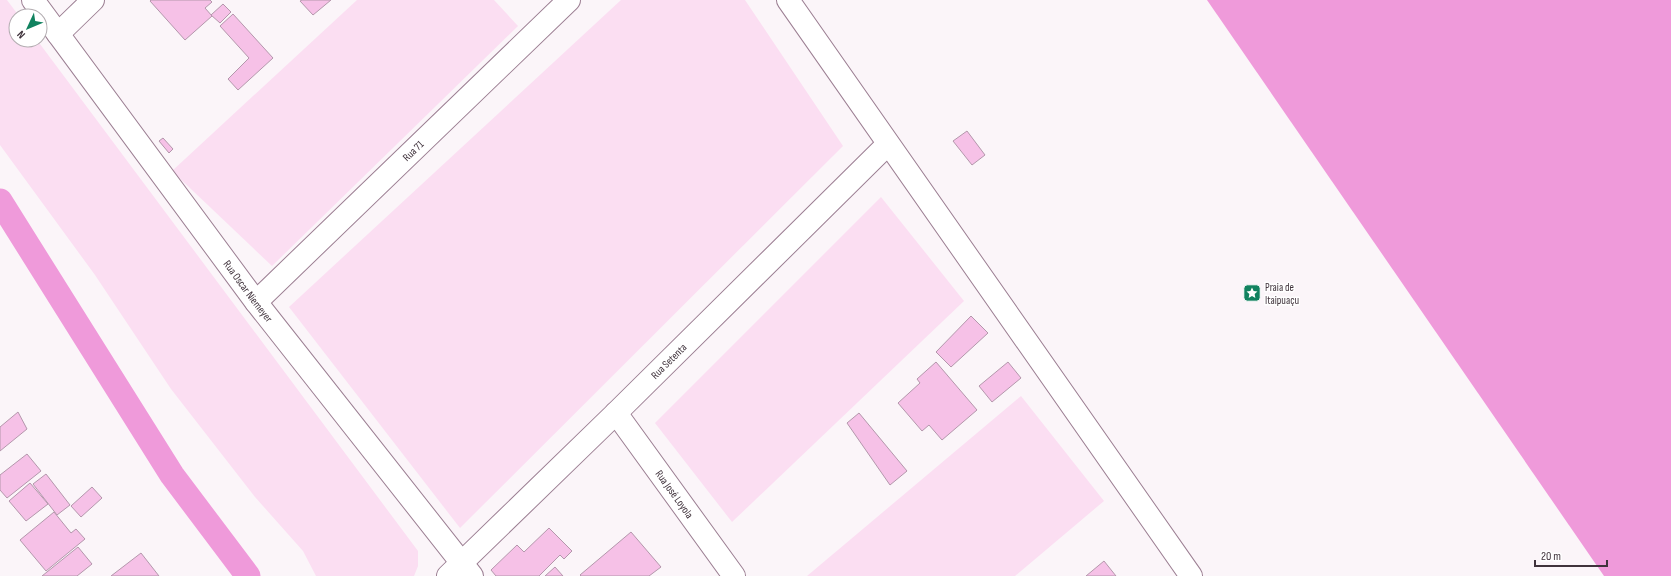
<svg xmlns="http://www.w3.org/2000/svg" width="1671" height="576" font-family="'Sofia Sans Condensed',sans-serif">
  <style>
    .green { fill: #fbdef2 }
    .water { fill: #ef9ada }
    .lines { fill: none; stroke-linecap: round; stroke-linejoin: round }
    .canal { stroke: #ef9ada; stroke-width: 25 }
    .building { fill: #f6c1e7; stroke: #b497ac }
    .minor-casing { stroke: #9c7f93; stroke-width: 24 }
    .minor { stroke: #fff; stroke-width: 22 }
    .labels { text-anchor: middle; stroke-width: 3; stroke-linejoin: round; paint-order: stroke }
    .street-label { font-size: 11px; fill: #40333c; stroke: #fff }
    .poi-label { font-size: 11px; fill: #40333c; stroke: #fff; text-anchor: start }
  </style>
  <rect width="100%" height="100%" fill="#fbf5f9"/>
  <!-- green -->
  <g class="green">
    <polygon points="0,0 7,0 19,16 16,16 16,40 37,40 418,551 418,566 414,576 316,576 303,551 255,497 171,389 95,275 0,145"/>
    <polygon points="357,0 494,0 518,26 272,266 172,171"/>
    <polygon points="621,0 745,0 843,146 460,528 289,307"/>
    <polygon points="881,197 964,301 732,522 655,423"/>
    <polygon points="1021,396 1104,501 1015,576 807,576"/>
  </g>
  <!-- water -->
  <polygon class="water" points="1207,0 1671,0 1671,576 1604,576"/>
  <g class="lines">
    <!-- canal -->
    <polyline class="canal" points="0,201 172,475 248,576"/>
  </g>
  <!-- building -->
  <g class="building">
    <polygon points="151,0 210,0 212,2 205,8 212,16 185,40 150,1"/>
    <polygon points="302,0 331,0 313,15 300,1"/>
    <polygon points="223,4 231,12 220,23 211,15"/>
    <polygon points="233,14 273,58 238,90 228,79 249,58 220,26"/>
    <polygon points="967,131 985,155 972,165 953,141"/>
    <polygon points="163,138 173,149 169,153 159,141"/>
    <polygon points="971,316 988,333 951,367 936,352"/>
    <polygon points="936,362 977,410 942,440 929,425 922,431 898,403 920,383 917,379"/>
    <polygon points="1008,362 1021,378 992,402 979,386"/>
    <polygon points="18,412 27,429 0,451 0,427"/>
    <polygon points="859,413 907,471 890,485 847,423"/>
    <polygon points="27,454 41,471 7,498 0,490 0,475"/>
    <polygon points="46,474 70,505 57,515 33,484"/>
    <polygon points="30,483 48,504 26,521 9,501"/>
    <polygon points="92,487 102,498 81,517 71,506"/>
    <polygon points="54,512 71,533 76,529 85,539 46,571 20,540"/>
    <polygon points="549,528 572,551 564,559 560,555 539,576 496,576 491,570 517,545 524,552"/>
    <polygon points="631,532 661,567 649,576 581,576 580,575"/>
    <polygon points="78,547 92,564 77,576 42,576"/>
    <polygon points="141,553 159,576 111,576"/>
    <polygon points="1104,561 1116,576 1086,576"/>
    <polygon points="555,567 563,576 545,576"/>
  </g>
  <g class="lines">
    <defs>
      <g id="minor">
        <path id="s1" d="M33,0L256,302L472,576"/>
        <polyline points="788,0 1191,576"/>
        <polyline points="58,34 93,0"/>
        <path id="s2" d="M256,302L569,0"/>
        <path id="s3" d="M616,413L734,576"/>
        <path id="s4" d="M448,576L616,413L888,144"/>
      </g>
    </defs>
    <!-- minor casing -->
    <use href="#minor" class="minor-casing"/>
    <!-- minor -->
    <use href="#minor" class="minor"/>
  </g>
  <!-- icons -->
  <defs>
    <symbol id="sight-square" viewBox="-11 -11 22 22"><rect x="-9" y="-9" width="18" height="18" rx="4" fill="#11825f" stroke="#fff"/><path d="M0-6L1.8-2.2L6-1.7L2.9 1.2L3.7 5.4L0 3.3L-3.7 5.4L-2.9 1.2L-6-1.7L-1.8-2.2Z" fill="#fff"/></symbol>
  </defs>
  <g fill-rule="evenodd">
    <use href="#sight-square" x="1242" y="283" width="20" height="20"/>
  </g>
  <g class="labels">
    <!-- street labels -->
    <g class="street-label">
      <text dy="4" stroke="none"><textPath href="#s2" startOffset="218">Rua 71</textPath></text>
      <text dy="4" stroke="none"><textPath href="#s1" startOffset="362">Rua Oscar Niemeyer</textPath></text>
      <text dy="4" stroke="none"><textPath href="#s4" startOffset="308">Rua Setenta</textPath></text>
      <text dy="4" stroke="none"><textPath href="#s3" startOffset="100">Rua José Loyola</textPath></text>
    </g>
    <!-- poi labels -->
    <g class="poi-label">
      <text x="1265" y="291">Praia de<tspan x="1265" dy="13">Itaipuaçu</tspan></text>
    </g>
  </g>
  <!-- north arrow -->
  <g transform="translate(28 28) rotate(226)"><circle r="19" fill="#ffffff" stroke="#b3adb1"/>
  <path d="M0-3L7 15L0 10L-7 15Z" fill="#11825f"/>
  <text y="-6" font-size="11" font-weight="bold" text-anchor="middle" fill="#40333c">N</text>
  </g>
  <!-- scale -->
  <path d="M1535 560v6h72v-6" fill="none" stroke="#40333c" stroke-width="2"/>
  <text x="1541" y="560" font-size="12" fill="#40333c" stroke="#ffffff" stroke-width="3" paint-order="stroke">20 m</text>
</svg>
